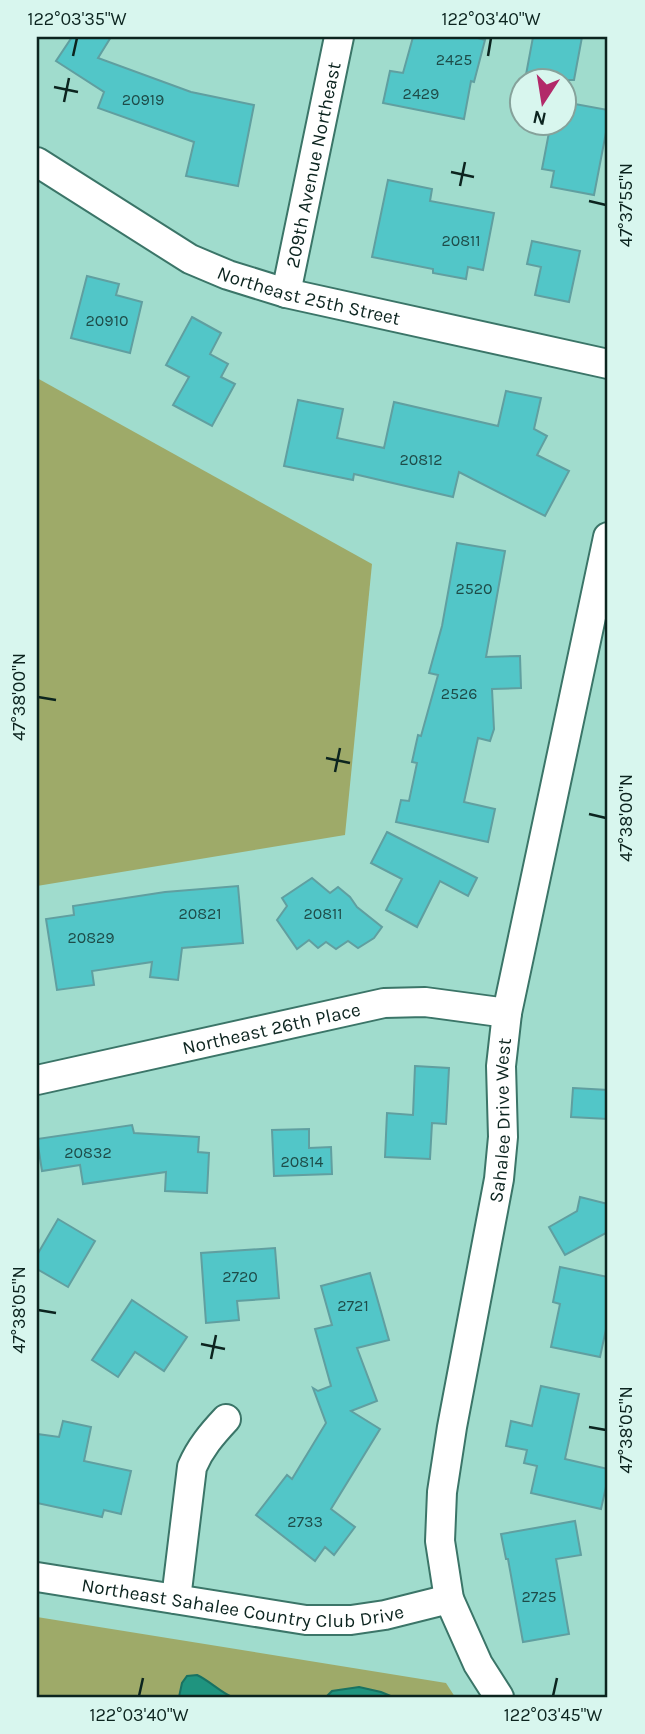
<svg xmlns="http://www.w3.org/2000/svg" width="645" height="1734" font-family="Karla,sans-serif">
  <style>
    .green { fill: #9eaa69 }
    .water { fill: #1f947f; stroke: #197262; stroke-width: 2 }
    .building { fill: #52c6c8; stroke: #609fa0; stroke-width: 2 }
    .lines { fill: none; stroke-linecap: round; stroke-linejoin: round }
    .minor-casing { stroke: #3b7568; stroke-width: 32 }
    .minor { stroke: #fff; stroke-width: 28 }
    .ticks { fill: none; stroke: #0c241f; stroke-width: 2.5 }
    .labels { text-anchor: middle; stroke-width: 7; stroke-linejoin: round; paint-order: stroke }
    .number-label { font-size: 16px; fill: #1e4c49 }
    .street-label { font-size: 19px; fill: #0c241f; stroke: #d8f6ee }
    .neatline { fill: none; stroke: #0c241f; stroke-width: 2.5 }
    .ticks-label { font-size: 18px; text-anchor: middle; fill: #0c241f }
  </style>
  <rect width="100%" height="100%" fill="#a0dccd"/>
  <!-- green -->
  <g class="green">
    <polygon points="37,378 372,564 345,835 37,886"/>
    <polygon points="37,1617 446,1683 455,1697 37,1697"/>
  </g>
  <!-- water -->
  <g class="water">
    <path d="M197,1675C210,1681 220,1692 232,1697H179L182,1683L187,1676Z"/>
    <polygon points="359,1687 381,1692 393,1697 326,1697 332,1691"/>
  </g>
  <!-- building -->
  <g class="building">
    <polygon points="72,37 111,37 98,58 191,92 254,105 238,186 186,176 194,142 98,108 104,92 56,61"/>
    <polygon points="413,37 474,37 485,40 474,82 471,81 464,119 383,103 390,71 403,73"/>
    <polygon points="533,37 582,37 574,80 525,80"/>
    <polygon points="564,102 608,110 608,122 594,195 551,187 554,171 542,169 551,122 564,122"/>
    <polygon points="388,180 432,189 430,201 494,213 483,270 468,267 466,279 433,273 433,269 372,257"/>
    <polygon points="532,241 580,251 569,302 535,295 541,267 527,264"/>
    <polygon points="87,276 119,284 116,295 142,302 130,353 71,338"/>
    <polygon points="192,317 221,333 210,354 228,364 221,377 235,384 212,426 173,405 189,377 166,365"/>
    <polygon points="506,391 541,398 534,429 547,436 537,455 569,471 545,516 459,472 453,497 354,474 353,480 284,466 298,400 343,409 337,438 384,448 394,402 498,426"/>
    <polygon points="457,543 505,551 486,657 520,656 521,688 492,689 494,729 490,741 478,738 464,802 495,809 488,842 396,822 401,800 409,801 417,763 412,762 418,735 421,736 438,675 429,673 442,626"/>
    <polygon points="387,832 477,878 468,896 440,881 417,927 386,910 402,879 371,863"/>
    <polygon points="312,878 330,893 338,887 350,897 357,907 382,927 374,938 358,948 348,941 336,949 326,942 318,948 309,940 297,949 277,920 287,906 282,898"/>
    <polygon points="238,886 243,943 182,948 178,980 150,977 152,962 92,971 94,985 57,990 46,919 74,915 73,906 165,892"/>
    <polygon points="415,1066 449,1068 446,1124 432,1123 430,1159 385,1157 387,1113 413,1115"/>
    <polygon points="573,1088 608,1090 608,1119 571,1117"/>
    <polygon points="132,1125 134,1133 199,1137 198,1152 209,1153 207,1193 165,1191 166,1172 83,1184 80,1165 42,1171 37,1139"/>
    <polygon points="309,1129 309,1148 331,1147 332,1174 274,1176 272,1130"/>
    <polygon points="580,1197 608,1204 608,1232 565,1255 549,1227 577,1211"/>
    <polygon points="58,1219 95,1241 68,1287 37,1269 37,1255"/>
    <polygon points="275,1248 279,1298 237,1301 239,1320 206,1323 201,1253"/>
    <polygon points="560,1267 608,1277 608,1320 600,1357 551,1347 560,1304 553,1302"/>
    <polygon points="370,1273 389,1340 357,1348 377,1401 351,1411 380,1429 331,1509 355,1527 334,1555 325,1547 315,1561 256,1515 287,1475 292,1479 326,1423 313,1388 318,1391 331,1386 315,1329 332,1325 321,1286"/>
    <polygon points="132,1300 187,1337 164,1371 135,1352 118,1377 92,1360"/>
    <polygon points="541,1386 579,1394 565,1459 608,1469 608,1478 601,1509 531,1493 537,1466 524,1463 527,1450 506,1446 511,1421 532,1426"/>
    <polygon points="63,1421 91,1427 84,1461 131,1471 121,1514 104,1510 102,1517 37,1503 37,1434 59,1437"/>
    <polygon points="575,1521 581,1555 556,1559 569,1634 523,1642 508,1559 506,1559 501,1534"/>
  </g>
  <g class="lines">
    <defs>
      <g id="minor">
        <path id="s1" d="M37,162L190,259L228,275L286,293L608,364"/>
        <path id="s2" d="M286,293L339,37"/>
        <path id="s3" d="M37,1080L384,1003L425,1002L507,1013"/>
        <path id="s4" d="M37,1577L306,1620H351L385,1615L449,1599"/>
        <path d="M176,1599L192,1467C200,1448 212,1434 226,1419"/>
        <path id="s5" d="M499,1697L478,1664L449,1599L440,1541L442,1492L452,1427L499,1179L503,1137L501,1066L507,1013L608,537"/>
      </g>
    </defs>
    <!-- minor casing -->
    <use href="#minor" class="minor-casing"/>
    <!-- minor -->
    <use href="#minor" class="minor"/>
  </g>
  <!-- ticks -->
  <path class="ticks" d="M73,56L77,38M488,56L491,38M54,87L78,92M64,102L69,78M451,172L474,177M460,186L465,162M589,201L606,205M38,697L56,700M326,758L350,763M335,772L340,748M589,814L606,818M38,1310L56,1313M201,1344L225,1349M211,1359L216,1335M589,1427L606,1430M139,1696L143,1678M553,1696L557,1678"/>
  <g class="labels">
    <!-- number labels -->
    <g class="number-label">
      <text x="454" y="65">2425</text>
      <text x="421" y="99">2429</text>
      <text x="143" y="105">20919</text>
      <text x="461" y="246">20811</text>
      <text x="107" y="326">20910</text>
      <text x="421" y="465">20812</text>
      <text x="474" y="594">2520</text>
      <text x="459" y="699">2526</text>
      <text x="200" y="919">20821</text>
      <text x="323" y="919">20811</text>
      <text x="91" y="943">20829</text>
      <text x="88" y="1158">20832</text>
      <text x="302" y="1167">20814</text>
      <text x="240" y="1282">2720</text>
      <text x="353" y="1311">2721</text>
      <text x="305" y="1527">2733</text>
      <text x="539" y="1602">2725</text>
    </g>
    <!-- street labels -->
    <g class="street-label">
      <text dy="7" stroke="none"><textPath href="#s2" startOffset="131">209th Avenue Northeast</textPath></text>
      <text dy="7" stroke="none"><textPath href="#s1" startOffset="306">Northeast 25th Street</textPath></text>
      <text dy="7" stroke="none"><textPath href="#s3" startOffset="240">Northeast 26th Place</textPath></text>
      <text dy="7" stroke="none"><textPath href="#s5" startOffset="595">Sahalee Drive West</textPath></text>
      <text dy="7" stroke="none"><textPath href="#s4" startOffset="208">Northeast Sahalee Country Club Drive</textPath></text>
    </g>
  </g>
  <!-- border -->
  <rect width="645" height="1734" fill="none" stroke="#d8f6ee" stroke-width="77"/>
  <!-- north arrow -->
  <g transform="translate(543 102) rotate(192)"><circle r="33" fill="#d8f6ee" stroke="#86a29b" stroke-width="2"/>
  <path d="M0-5L12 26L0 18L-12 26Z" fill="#b22969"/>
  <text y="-10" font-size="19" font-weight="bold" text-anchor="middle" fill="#0c241f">N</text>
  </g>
  <rect x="38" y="38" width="568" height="1658" class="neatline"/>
  <g class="ticks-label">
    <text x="77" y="25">122°03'35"W</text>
    <text x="491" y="25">122°03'40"W</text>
    <text transform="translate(626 205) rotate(-90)" y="6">47°37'55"N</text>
    <text transform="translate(19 697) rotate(-90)" y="6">47°38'00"N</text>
    <text transform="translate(626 818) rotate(-90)" y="6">47°38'00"N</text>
    <text transform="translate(19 1310) rotate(-90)" y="6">47°38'05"N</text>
    <text transform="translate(626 1430) rotate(-90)" y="6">47°38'05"N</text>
    <text x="139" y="1721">122°03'40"W</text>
    <text x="553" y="1721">122°03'45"W</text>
  </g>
</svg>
